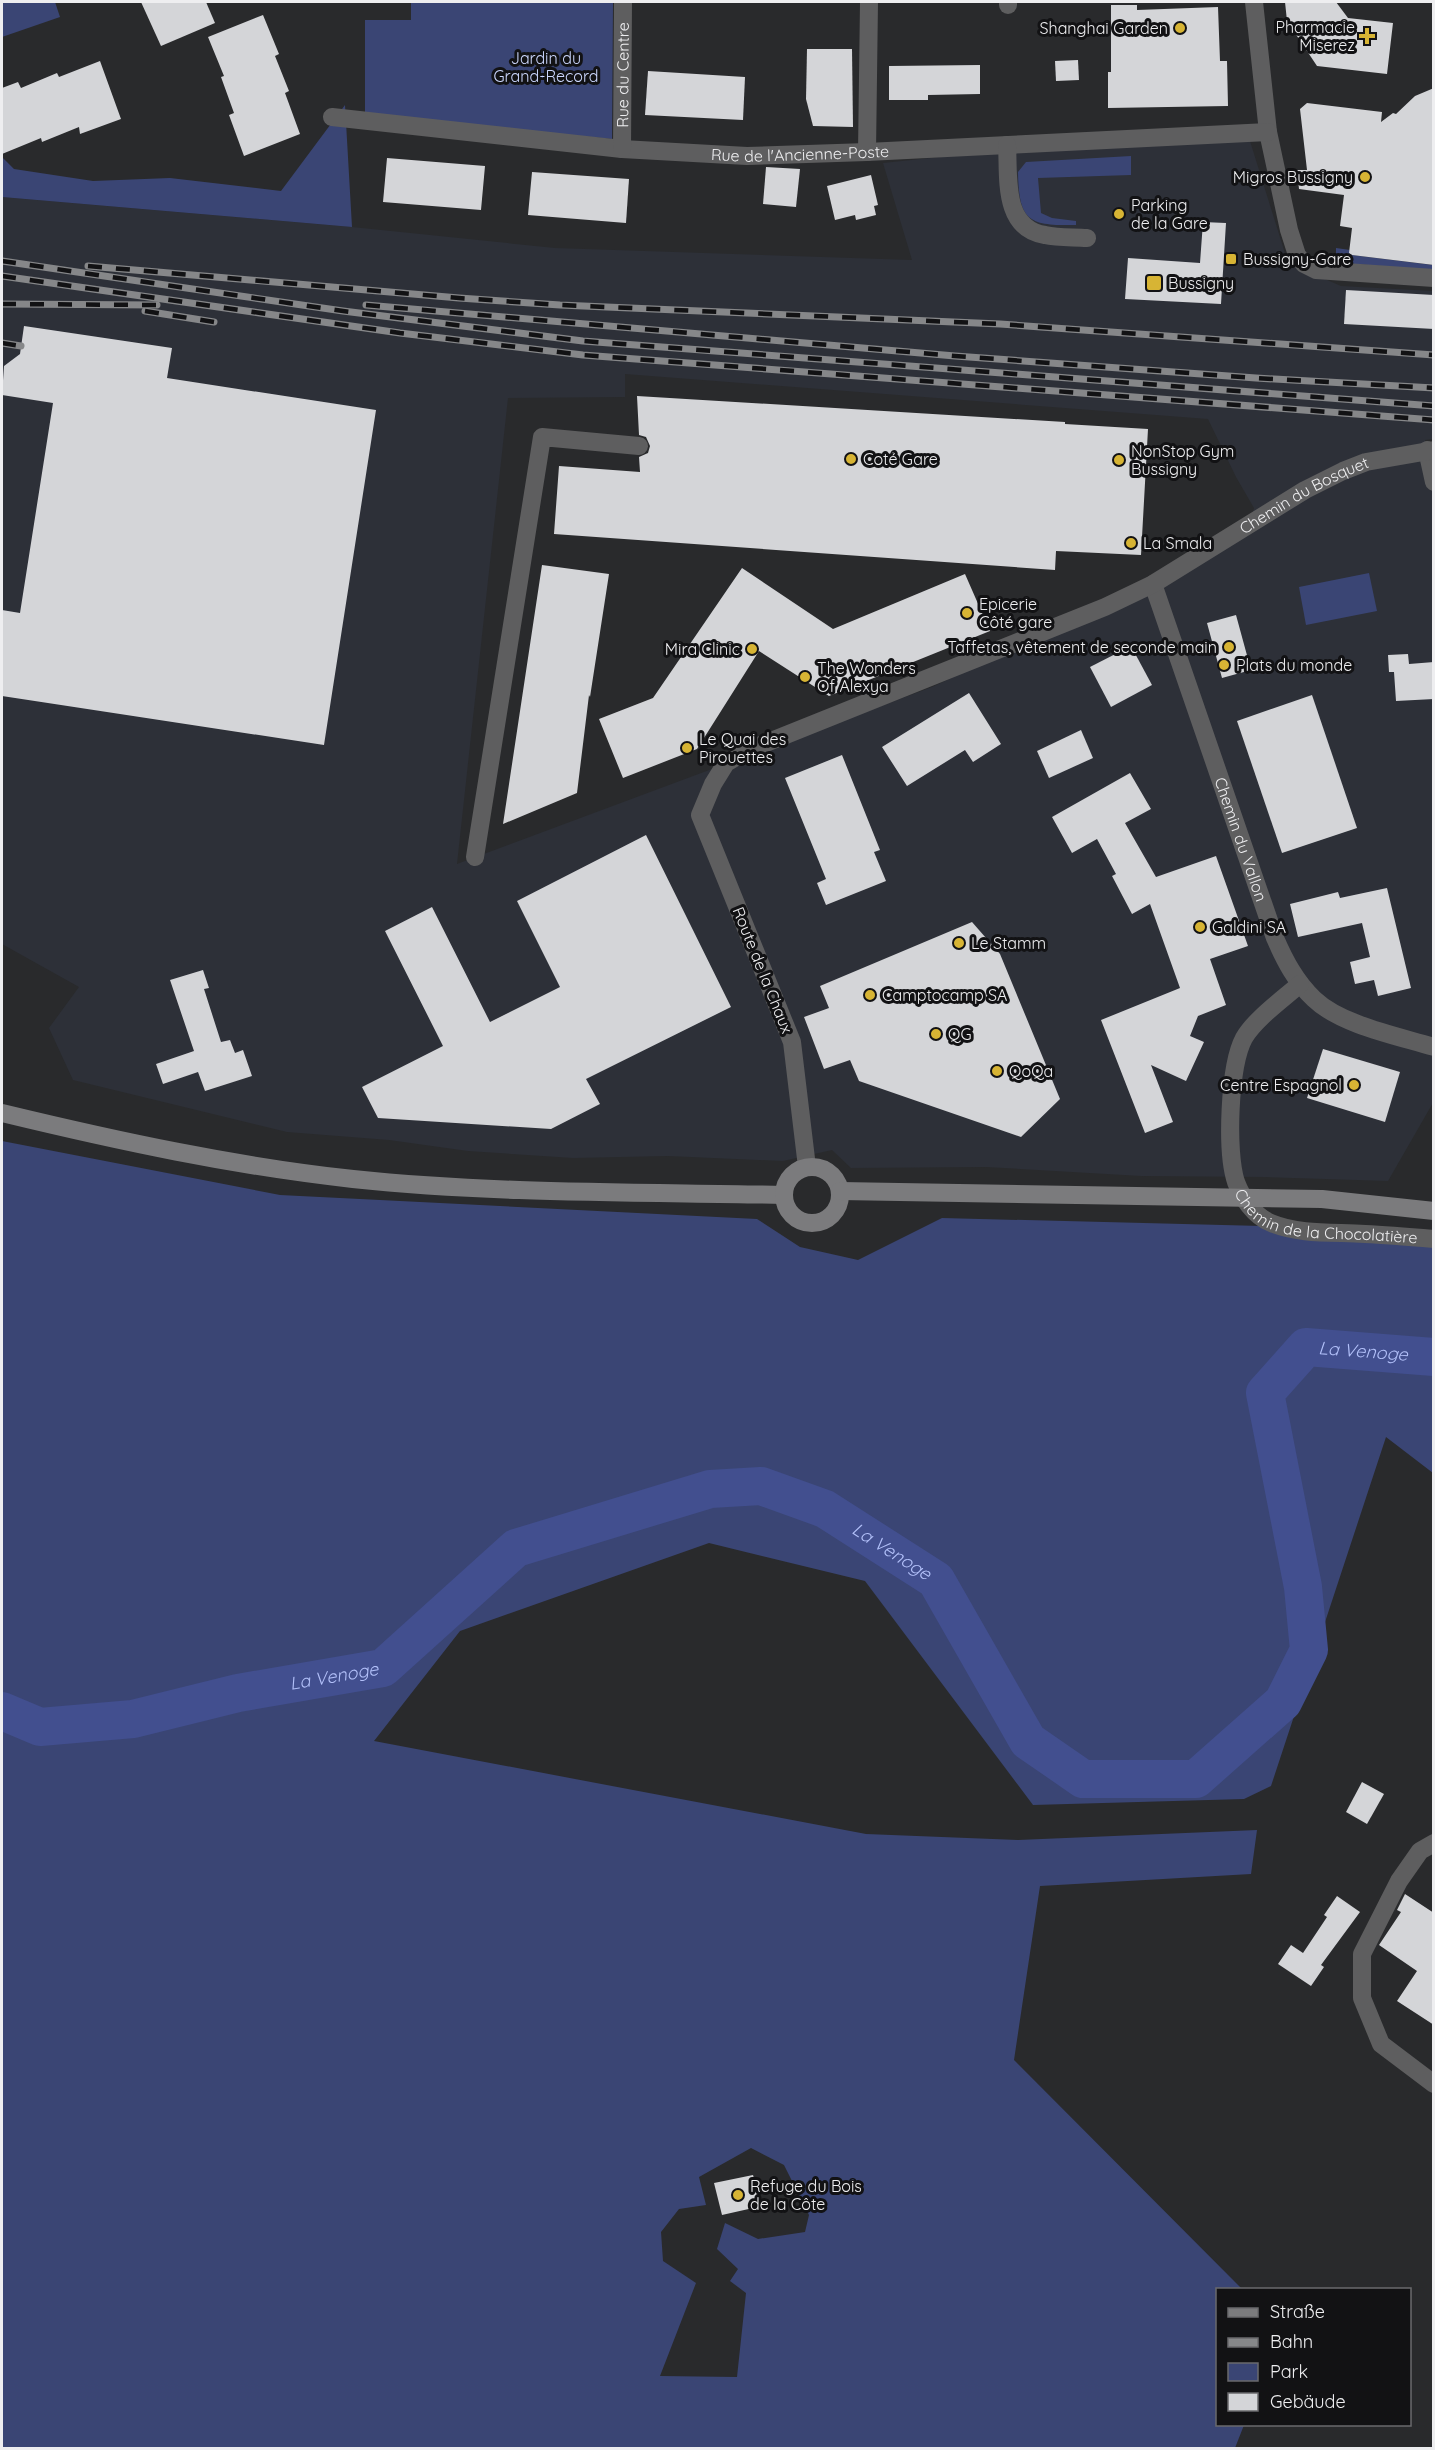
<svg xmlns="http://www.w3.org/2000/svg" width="1435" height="2450" font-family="Quicksand,sans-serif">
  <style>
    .built { fill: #2d3038; fill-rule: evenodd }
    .green { fill: #3a4574; fill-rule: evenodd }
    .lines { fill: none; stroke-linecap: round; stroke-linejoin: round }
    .river { stroke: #424f8f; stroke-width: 38 }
    .building { fill: #d4d5d8 }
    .street { stroke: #5e5e5f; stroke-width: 18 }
    .secondary { stroke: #7b7b7d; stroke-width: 18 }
    .rail-casing { stroke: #868789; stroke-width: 7 }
    .rail { stroke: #121214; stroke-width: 4.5; stroke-dasharray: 14; stroke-linecap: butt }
    .poi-dot { fill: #d7b434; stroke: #121214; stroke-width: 2 }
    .labels { text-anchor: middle; stroke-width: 6; stroke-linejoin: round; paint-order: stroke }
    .poi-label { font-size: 16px; fill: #eeeef0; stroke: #121214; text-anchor: start }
    .park-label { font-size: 16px; fill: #cdd8ff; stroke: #121214 }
    .street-label { font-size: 16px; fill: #eeeef0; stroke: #121214 }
    .water-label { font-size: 18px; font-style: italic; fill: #b2c0f9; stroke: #121214 }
  </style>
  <rect width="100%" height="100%" fill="#292a2c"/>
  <!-- built -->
  <path class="built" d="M1245,125L1288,263L1341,286L1433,291V439L1425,440L1434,493V1101L1388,1181L1263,1177L1141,1176L986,1167L851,1168L832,1150L783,1161L668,1156L573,1158L468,1151L389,1140L287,1132L73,1080L49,1028L79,987L2,944V197L352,227L555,248L912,260L883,163ZM625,374L1208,419L1236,477L1254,508L1250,523L1153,584L932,687L457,864L508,398L625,397Z"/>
  <!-- green -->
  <g class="green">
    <polygon points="2,2 55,2 60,17 2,37"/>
    <polygon points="411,2 613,2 612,139 365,116 365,20 411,20"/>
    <polygon points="345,105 352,227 2,197 2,157 14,169 93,181 170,178 281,191"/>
    <path d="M1131,156V175L1038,178L1041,213L1052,218L1076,221V225C1028,226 1019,221 1018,172L1026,162Z"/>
    <polygon points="1336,248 1350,250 1352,255 1433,265 1433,270 1342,263 1336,258"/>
    <polygon points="1369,573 1377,611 1306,625 1299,587"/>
    <path d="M2,1141L280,1195L757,1219L800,1247L858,1260L942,1218L1419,1230L1433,1235V1473L1386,1437L1271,1786L1244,1799L1033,1805L865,1581L709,1543L460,1631L374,1741L866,1834L1018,1840L1257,1830L1251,1874L1040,1886L1014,2060L1242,2289L1218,2290V2424L1244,2425L1235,2448H2ZM751,2148L784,2165L809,2215L805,2232L758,2239L725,2223L717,2249L738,2269L730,2281L746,2293L737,2377L660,2376L696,2283L663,2261L661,2232L679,2209L706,2205L699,2177Z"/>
  </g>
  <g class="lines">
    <!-- river -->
    <path class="river" id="s1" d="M2,1711L40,1727L133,1719L238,1693L383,1668L516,1548L710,1489L761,1486L825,1509L936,1580L1028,1741L1083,1779H1196L1283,1702L1309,1650L1303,1587L1265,1393L1306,1347L1434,1357"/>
  </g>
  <!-- building -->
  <g class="building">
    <polygon points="141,2 206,2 215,23 161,46"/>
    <polygon points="1285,2 1336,2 1348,18 1393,23 1387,74 1317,66 1287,21"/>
    <polygon points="1111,5 1137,5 1137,10 1218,7 1220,61 1227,61 1228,106 1108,108 1108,72 1111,72"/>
    <polygon points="263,15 279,54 275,56 289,91 285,93 300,134 244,156 229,115 234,113 221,77 224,76 208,37"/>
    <polygon points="807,49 852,49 853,127 813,126 806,99"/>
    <polygon points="1078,60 1079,80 1056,81 1055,61"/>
    <polygon points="100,61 121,119 80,134 79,127 42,142 41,138 2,154 2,88 18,82 21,88 57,73 59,77"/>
    <polygon points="980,65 980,94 928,95 928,100 889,100 889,66"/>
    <polygon points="648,71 745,77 743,120 645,115"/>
    <polygon points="1434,88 1434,265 1352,255 1349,253 1352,228 1340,226 1344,195 1299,189 1297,170 1307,170 1300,109 1307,103 1382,112 1381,122 1393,113 1396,114 1415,96"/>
    <polygon points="387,158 485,166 481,210 383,202"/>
    <polygon points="766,167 800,169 796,207 763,204"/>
    <polygon points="532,172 629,179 626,223 528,215"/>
    <polygon points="871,175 878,205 874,206 876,215 856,220 855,215 835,220 827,186"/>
    <polygon points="1203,222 1226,223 1221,304 1125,299 1128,258 1200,263"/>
    <polygon points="1346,290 1434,295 1434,329 1344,324"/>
    <polygon points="24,326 172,348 167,378 376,410 324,745 2,696 2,610 20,613 53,403 2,395 4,366 20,354"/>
    <polygon points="637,396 1065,422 1065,424 1148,429 1141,555 1056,551 1055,570 554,534 559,466 640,472 639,457 648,453 650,446 646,437 639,435"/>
    <polygon points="542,565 609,574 590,697 589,695 577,793 503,824"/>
    <polygon points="742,568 833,629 965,574 990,631 829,696 759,651 697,749 623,778 599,719 653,698"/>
    <polygon points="1236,615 1251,670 1222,678 1207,623"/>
    <polygon points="1131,646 1152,685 1111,707 1090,667"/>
    <polygon points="1408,654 1409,664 1434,662 1434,699 1396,701 1394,672 1389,672 1388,655"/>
    <polygon points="969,693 1001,744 973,762 965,750 907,786 882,747"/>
    <polygon points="1312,695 1357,828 1282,853 1237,721"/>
    <polygon points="1081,730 1093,758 1049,778 1037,751"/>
    <polygon points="842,755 880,850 874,852 886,881 826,905 817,883 826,879 785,778"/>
    <polygon points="1130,773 1151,809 1125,823 1156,877 1216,856 1248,946 1210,959 1226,1005 1198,1016 1190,1036 1204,1042 1186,1081 1151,1065 1173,1122 1145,1133 1101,1020 1180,988 1150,904 1132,914 1112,876 1116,874 1097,839 1072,853 1052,817"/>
    <polygon points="646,835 731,1007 586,1079 600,1104 551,1129 378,1118 362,1087 443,1046 385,931 432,907 490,1022 560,987 517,901"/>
    <polygon points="1387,888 1411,988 1378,996 1374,980 1355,984 1350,962 1370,957 1362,923 1298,937 1290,904 1338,892 1340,898"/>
    <polygon points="972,922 1000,954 1060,1099 1021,1137 859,1081 850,1060 824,1069 804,1017 829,1008 820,986"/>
    <polygon points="203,970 209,988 204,989 221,1042 230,1040 235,1053 243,1050 252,1076 205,1091 198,1072 163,1084 156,1064 194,1051 170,980"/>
    <polygon points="1323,1049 1400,1072 1385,1122 1307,1098"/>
    <polygon points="1362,1782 1384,1794 1367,1824 1346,1812"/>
    <polygon points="1405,1894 1434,1913 1434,2025 1397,2001 1417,1971 1379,1945 1401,1912 1397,1910"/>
    <polygon points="1337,1896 1360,1912 1321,1965 1324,1967 1311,1986 1278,1964 1291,1945 1303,1953 1327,1917 1324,1915"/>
    <polygon points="753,2175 762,2206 722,2215 714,2183"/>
  </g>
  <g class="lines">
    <!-- street -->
    <g class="street">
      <polyline points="1254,2 1268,132 1289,230 1297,255 1304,264 1316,270 1434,278"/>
      <polyline points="1008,5 1008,2"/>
      <path id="s2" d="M332,117L622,149L747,156L867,152L1268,132"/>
      <path d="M1007,145C1009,177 1002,228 1045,235C1058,238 1073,237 1087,238"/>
      <path id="s3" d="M622,149L623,2"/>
      <polyline points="867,152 869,2"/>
      <polyline points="1427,450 1434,482"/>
      <path id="s4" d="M1153,584L1275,938C1285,961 1296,982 1314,999C1341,1025 1398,1036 1434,1047"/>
      <polyline points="475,857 542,437 639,446"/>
      <path id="s5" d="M1300,984C1283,999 1255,1019 1244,1038C1229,1066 1226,1152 1236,1182C1242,1198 1254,1216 1271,1223C1300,1235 1334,1232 1365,1234C1388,1235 1411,1237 1434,1239"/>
      <path id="s6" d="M807,1167L792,1042L700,815L713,784L726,763L746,751L1105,607L1153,584L1305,490L1343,471L1366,462L1434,450"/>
      <polyline points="1434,1843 1420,1851 1399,1881 1362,1954 1362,1998 1381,2044 1434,2084"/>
    </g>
    <!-- secondary -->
    <g class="secondary">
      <path d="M2,1113C118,1141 234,1166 353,1179C496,1194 640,1192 784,1195"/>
      <circle cx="812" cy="1195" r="28"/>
      <polyline points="840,1191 1322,1199 1434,1211"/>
    </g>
    <defs>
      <g id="rail">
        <polyline points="2,261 343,311 583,341 1434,406"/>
        <polyline points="88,266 459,298 560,305 1000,324 1434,355"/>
        <polyline points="2,276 400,333 583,355 1434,420"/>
        <polyline points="2,304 157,305"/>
        <polyline points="366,305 955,356 1256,378 1434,388"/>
        <polyline points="145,311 214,322"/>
        <polyline points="2,343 21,346"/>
      </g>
    </defs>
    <!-- rail casing -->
    <use href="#rail" class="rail-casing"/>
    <!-- rail -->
    <use href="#rail" class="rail"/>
  </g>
  <!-- markers -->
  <g class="poi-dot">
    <circle cx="1180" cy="28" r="6"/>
    <path d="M1364 27h6v6h6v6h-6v6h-6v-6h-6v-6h6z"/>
    <circle cx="1365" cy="177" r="6"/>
    <circle cx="1119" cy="214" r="6"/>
    <rect x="1225" y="253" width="12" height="12" rx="3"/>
    <rect x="1146" y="275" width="16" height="16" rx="3"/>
    <circle cx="851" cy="459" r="6"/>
    <circle cx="1119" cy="460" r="6"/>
    <circle cx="1131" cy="543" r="6"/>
    <circle cx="967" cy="613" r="6"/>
    <circle cx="1229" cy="647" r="6"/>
    <circle cx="752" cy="649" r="6"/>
    <circle cx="1224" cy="665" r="6"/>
    <circle cx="805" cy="677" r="6"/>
    <circle cx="687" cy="748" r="6"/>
    <circle cx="1200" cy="927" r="6"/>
    <circle cx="959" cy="943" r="6"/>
    <circle cx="870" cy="995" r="6"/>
    <circle cx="936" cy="1034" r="6"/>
    <circle cx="997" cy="1071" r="6"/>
    <circle cx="1354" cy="1085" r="6"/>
    <circle cx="738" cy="2195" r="6"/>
  </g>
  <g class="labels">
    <!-- poi labels -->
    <g class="poi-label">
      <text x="1355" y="33" text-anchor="end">Pharmacie<tspan x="1355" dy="18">Miserez</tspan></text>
      <text x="1168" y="34" text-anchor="end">Shanghai Garden</text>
      <text x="1353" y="183" text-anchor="end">Migros Bussigny</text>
      <text x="1131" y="211">Parking<tspan x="1131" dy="18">de la Gare</tspan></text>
      <text x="1243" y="265">Bussigny-Gare</text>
      <text x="1168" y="289">Bussigny</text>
      <text x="1131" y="457">NonStop Gym<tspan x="1131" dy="18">Bussigny</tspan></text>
      <text x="863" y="465">Coté Gare</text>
      <text x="1143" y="549">La Smala</text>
      <text x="979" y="610">Epicerie<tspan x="979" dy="18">Côté gare</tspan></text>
      <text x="1217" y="653" text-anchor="end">Taffetas, vêtement de seconde main</text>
      <text x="740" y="655" text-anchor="end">Mira Clinic</text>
      <text x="1236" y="671">Plats du monde</text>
      <text x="817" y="674">The Wonders<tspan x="817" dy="18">Of Alexya</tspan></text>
      <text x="699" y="745">Le Quai des<tspan x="699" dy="18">Pirouettes</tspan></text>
      <text x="1212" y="933">Galdini SA</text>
      <text x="971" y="949">Le Stamm</text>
      <text x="882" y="1001">Camptocamp SA</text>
      <text x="948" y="1040">QG</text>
      <text x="1009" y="1077">QoQa</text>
      <text x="1342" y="1091" text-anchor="end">Centre Espagnol</text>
      <text x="750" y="2192">Refuge du Bois<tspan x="750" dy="18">de la Côte</tspan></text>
    </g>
    <!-- park labels -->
    <g class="park-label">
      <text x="546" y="64">Jardin du<tspan x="546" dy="18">Grand-Record</tspan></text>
    </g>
    <!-- street labels -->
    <g class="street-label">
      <text dy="6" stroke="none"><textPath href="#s3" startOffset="74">Rue du Centre</textPath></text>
      <text dy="6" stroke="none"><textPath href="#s2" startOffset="470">Rue de l'Ancienne-Poste</textPath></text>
      <text dy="6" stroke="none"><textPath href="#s6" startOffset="1068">Chemin du Bosquet</textPath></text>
      <text dy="6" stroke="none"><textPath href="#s4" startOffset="270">Chemin du Vallon</textPath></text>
      <text transform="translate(763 970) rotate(68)" y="6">Route de la Chaux</text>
      <text dy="6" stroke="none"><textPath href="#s5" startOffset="330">Chemin de la Chocolatière</textPath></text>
    </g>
    <!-- water labels -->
    <g class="water-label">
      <text dy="6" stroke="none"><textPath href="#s1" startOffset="1942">La Venoge</textPath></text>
      <text dy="6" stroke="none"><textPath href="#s1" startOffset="970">La Venoge</textPath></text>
      <text dy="6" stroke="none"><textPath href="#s1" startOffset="340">La Venoge</textPath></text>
    </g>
  </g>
  <!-- border -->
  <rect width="1435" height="2450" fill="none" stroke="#eeeef0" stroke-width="6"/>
  <!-- legend -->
  <rect x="1216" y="2288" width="195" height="138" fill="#121214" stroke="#6a6a6c" stroke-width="1.5"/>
  <rect x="1228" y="2308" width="30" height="9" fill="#7b7b7d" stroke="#6a6a6c" stroke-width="1.5"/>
  <text x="1270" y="2318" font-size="18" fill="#eeeef0">Straße</text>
  <rect x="1228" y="2338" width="30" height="9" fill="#868789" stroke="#6a6a6c" stroke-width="1.5"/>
  <text x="1270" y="2348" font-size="18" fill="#eeeef0">Bahn</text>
  <rect x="1228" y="2363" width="30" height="18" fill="#3a4574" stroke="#6a6a6c" stroke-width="1.5"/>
  <text x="1270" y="2378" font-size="18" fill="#eeeef0">Park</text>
  <rect x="1228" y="2393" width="30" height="18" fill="#d4d5d8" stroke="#6a6a6c" stroke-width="1.5"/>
  <text x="1270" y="2408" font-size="18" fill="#eeeef0">Gebäude</text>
</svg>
